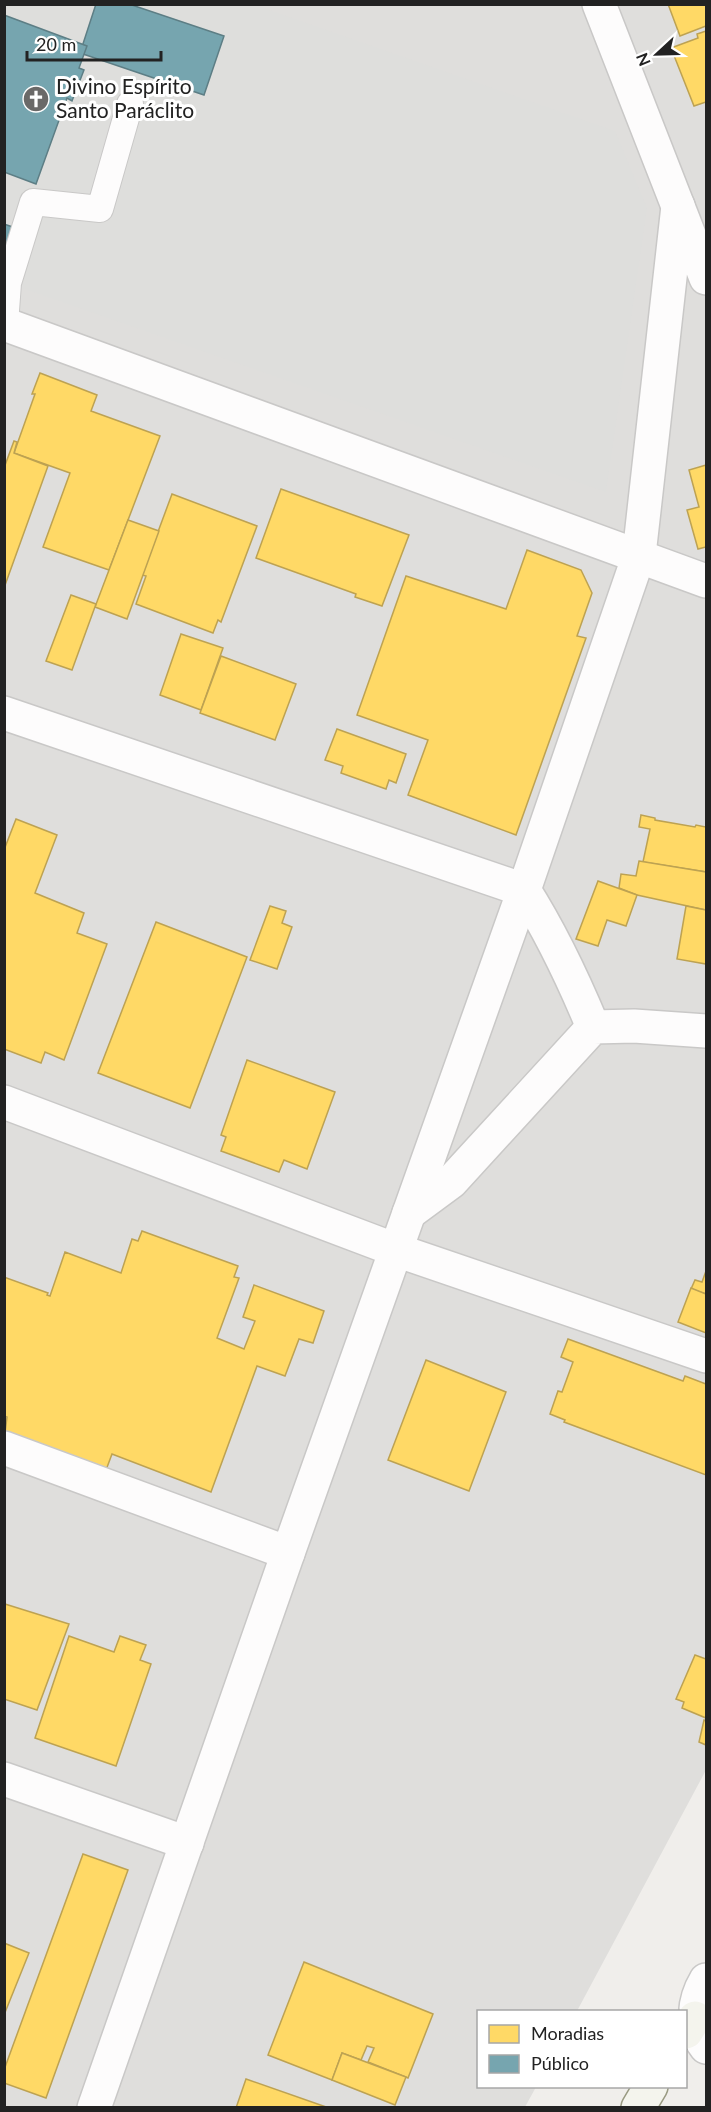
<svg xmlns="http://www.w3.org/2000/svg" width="711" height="2112" font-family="Lato,sans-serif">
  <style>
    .residential { fill: #dfdedc }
    .religious { fill: #dededc }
    .homes { fill: #ffd966; stroke: #bda252; stroke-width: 1.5 }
    .public { fill: #76a5af; stroke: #5d7e85; stroke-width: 1.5 }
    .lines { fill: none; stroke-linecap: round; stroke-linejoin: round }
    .service-casing { stroke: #c9c8c7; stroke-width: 28 }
    .minor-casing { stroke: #c9c8c7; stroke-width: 36 }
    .tertiary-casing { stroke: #c9c8c7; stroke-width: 36 }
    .secondary-casing { stroke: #999a82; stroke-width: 36 }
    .service { stroke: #fdfcfc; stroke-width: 26 }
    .minor { stroke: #fdfcfc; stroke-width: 33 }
    .tertiary { stroke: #fdfcfc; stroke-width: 33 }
    .secondary { stroke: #f4f4ed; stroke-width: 33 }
    .labels { text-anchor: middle; stroke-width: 6; stroke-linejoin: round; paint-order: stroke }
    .poi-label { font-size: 21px; fill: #222; stroke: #fff; text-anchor: start }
  </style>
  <rect width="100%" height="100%" fill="#f0eeeb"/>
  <!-- residential -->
  <polygon class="residential" points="5,5 706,5 706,1770 577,2011 478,2012 478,2086 536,2087 525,2107 5,2108"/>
  <!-- religious -->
  <polygon class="religious" points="4,5 255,5 615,131 647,208 606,492 5,282"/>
  <!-- homes -->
  <g class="homes">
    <polygon points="668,4 706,4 706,26 680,36"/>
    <polygon points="706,31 706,102 694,106 671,48 698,38 697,34"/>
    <polygon points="40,373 97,395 91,411 160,436 109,570 43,547 70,473 14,453 35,394 32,394"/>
    <polygon points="14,441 17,442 14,453 48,466 4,588 4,468"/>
    <polygon points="706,465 706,547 698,549 687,510 699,507 689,470"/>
    <polygon points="281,489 409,535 382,606 355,597 356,594 256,558"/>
    <polygon points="172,494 257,526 221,622 218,620 213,633 136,604 146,576 142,575"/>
    <polygon points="128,520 159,531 127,619 95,607"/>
    <polygon points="527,550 581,570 592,593 577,636 586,638 516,835 408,795 428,740 357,715 406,576 506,609"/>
    <polygon points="71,595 96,604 72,670 46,661"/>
    <polygon points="181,634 223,648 201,710 160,695"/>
    <polygon points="221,656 296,684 275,740 200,713"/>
    <polygon points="337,729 406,754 396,783 389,780 386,789 341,773 343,766 325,760"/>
    <polygon points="641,815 655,818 655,820 695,827 696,825 706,827 706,872 643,862 650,829 639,827"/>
    <polygon points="16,819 57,835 35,893 84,913 77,933 107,944 64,1060 45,1052 41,1063 4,1049 4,850"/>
    <polygon points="639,861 706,872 706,910 637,895 619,888 621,874 636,876"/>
    <polygon points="598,881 637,895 626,926 607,920 598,946 576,939"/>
    <polygon points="270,906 286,911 282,923 292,927 277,969 250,960"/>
    <polygon points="686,906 706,910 706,964 677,959"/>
    <polygon points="156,922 247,957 190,1108 98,1073"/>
    <polygon points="247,1060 335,1092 307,1169 284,1160 279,1172 221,1151 226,1137 221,1135"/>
    <polygon points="142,1231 238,1266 234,1277 239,1278 217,1338 244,1349 255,1321 243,1317 254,1285 324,1311 313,1343 299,1339 285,1376 257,1366 211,1492 112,1454 106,1470 5,1433 7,1417 4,1416 4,1277 48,1293 47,1295 50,1296 65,1252 121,1273 132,1239 138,1241"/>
    <polygon points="706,1271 706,1294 691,1289 695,1280 702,1282"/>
    <polygon points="691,1288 706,1294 706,1333 678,1322"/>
    <polygon points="568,1339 683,1381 685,1376 706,1384 706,1475 564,1422 565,1420 550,1414 558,1391 562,1392 573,1362 561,1357"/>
    <polygon points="426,1360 506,1392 469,1491 388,1460"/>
    <polygon points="5,1604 69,1624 37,1710 4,1699"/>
    <polygon points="69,1636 114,1652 120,1636 146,1645 140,1660 151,1664 116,1766 35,1738"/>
    <polygon points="695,1655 706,1659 706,1718 682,1708 684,1702 676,1699"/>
    <polygon points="704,1720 706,1721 706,1745 699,1742"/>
    <polygon points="83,1854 128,1870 46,2098 4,2083 4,2070"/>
    <polygon points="4,1943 29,1953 4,2015"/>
    <polygon points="304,1962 433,2014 408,2078 368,2062 374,2048 367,2046 361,2060 342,2053 332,2080 268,2055"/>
    <polygon points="342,2053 406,2077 395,2105 332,2080"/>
    <polygon points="246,2079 329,2108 236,2108"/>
  </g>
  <!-- public -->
  <g class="public">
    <polygon points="96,4 129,4 224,36 204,95 80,53"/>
    <polygon points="4,15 87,46 79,68 84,70 72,101 67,98 36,184 4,172"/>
    <polygon points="4,224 24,231 4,285"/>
  </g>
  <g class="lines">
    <defs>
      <polyline id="service" points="5,324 8,283 33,202 100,209 130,104"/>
      <g id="minor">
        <polyline points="599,4 706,278"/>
        <polyline points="4,324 706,581"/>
        <path d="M4,713L524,890C552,934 573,979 593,1027"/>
        <polyline points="4,1102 396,1250 706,1356"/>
        <polyline points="409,1213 451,1182 593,1027 634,1026 706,1031"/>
        <polyline points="4,1448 288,1553"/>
        <polyline points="4,1779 187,1843"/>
        <polyline points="94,2108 288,1553 524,890 639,555 678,206"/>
      </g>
      <path id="tertiary" d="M706,1980C694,2000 690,2027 706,2047"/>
      <g id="secondary">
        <polyline points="686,2032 695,2018"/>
        <polyline points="638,2108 651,2086"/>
      </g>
    </defs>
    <!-- service casing -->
    <use href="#service" class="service-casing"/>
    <!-- minor casing -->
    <use href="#minor" class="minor-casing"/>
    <!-- tertiary casing -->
    <use href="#tertiary" class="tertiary-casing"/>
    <!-- secondary casing -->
    <use href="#secondary" class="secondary-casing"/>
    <!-- service -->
    <use href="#service" class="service"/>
    <!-- minor -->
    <use href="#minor" class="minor"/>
    <!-- tertiary -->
    <use href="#tertiary" class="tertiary"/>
    <!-- secondary -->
    <use href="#secondary" class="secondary"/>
  </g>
  <!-- icons -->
  <defs>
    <symbol id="church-disc" viewBox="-11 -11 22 22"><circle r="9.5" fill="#6a6968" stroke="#fff"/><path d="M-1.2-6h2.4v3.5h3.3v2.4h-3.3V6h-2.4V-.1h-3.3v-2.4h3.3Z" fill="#fff"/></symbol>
  </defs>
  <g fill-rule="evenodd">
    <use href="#church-disc" x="21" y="84" width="30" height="30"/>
  </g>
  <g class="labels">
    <!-- poi labels -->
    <g class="poi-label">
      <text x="56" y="94">Divino Espírito<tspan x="56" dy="24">Santo Paráclito</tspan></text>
    </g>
  </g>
  <!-- border -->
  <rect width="711" height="2112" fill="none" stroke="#222222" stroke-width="12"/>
  <!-- legend -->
  <rect x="477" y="2010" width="210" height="78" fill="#ffffff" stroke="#a7a7a7" stroke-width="1.5"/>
  <rect x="489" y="2025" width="30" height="18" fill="#ffd966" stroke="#a7a7a7" stroke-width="1.5"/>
  <text x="531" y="2040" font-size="18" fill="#222222">Moradias</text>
  <rect x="489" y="2055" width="30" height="18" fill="#76a5af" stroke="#a7a7a7" stroke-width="1.5"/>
  <text x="531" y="2070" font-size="18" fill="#222222">Público</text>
  <!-- north arrow -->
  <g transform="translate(657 54) rotate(248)" stroke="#ffffff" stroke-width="4.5" paint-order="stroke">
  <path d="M0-4.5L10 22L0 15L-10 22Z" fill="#222222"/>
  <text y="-9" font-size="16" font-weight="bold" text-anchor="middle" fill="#222222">N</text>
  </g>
  <!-- scale -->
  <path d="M27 51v9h134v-9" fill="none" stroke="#222222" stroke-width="3"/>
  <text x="36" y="51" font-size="18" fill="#222222" stroke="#ffffff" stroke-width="4.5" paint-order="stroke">20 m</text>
</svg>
